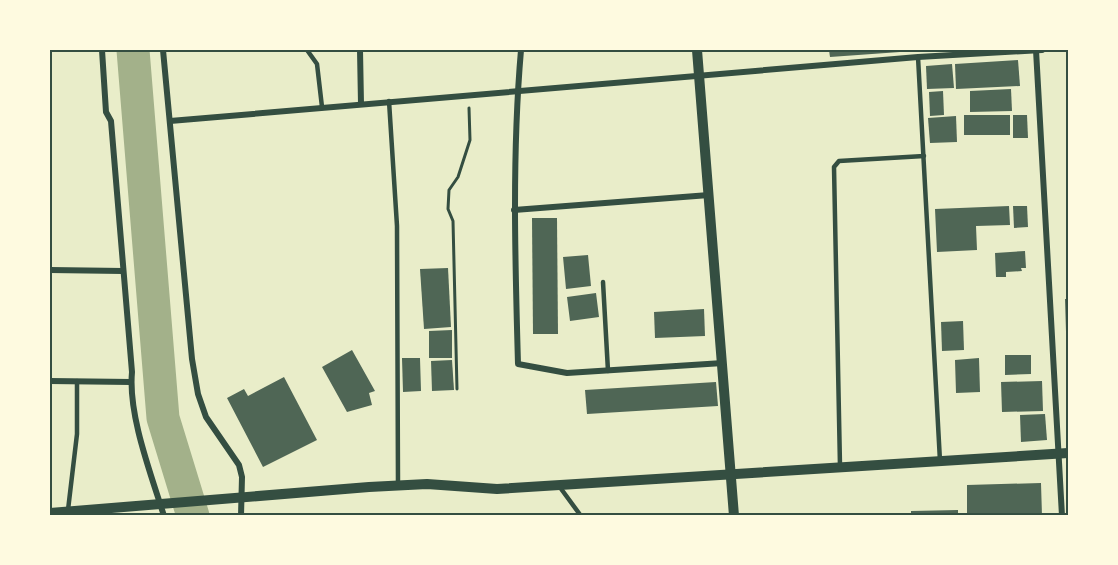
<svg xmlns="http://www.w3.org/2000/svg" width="1118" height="565" font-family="'Asap Condensed',sans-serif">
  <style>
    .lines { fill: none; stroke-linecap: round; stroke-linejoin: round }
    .river { stroke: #a3b18a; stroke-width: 33 }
    .building { fill: #4f6655 }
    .path { stroke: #344e41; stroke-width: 3 }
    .service { stroke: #344e41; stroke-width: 4.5 }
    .minor { stroke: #344e41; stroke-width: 6 }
    .tertiary { stroke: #344e41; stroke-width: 10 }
    .neatline { fill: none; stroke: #344e41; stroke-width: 2 }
  </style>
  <rect width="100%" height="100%" fill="#e9edc9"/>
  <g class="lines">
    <!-- river -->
    <polyline class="river" points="133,50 163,418 193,516"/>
  </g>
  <!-- building -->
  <g class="building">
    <polygon points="829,50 914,50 914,51 830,57"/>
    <polygon points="1018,60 1020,86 956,89 955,64"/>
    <polygon points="952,64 954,88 927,89 926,66"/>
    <polygon points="1011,89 1012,111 970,112 970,91"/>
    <polygon points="943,91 944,115 930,116 929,92"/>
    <rect x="964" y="115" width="46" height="20"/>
    <polygon points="1013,115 1027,115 1028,138 1013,138"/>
    <polygon points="956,116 957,142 930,143 928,118"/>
    <polygon points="1009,206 1010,225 976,226 977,250 937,252 935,209"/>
    <polygon points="1013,206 1027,206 1028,227 1014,228"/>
    <polygon points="532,218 557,218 558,334 533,334"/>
    <polygon points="1025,251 1026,268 1021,268 1022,271 1006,272 1006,277 996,277 995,253"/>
    <polygon points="588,255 591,286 566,289 563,257"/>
    <polygon points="448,268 451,327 424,329 420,269"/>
    <polygon points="596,293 599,317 570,321 567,297"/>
    <polygon points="1065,299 1068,299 1068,332 1066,332"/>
    <polygon points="704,309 705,336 655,338 654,312"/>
    <polygon points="963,321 964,350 942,351 941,322"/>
    <polygon points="452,330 452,358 429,358 429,331"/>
    <polygon points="352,350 375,391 369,393 372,405 347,412 322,367"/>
    <polygon points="1005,355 1031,355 1031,374 1005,375"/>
    <polygon points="402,358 420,358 421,391 403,392"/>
    <polygon points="979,358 980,392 956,393 955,360"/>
    <polygon points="452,360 454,390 432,391 431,361"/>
    <polygon points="284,377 317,440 263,467 227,398 244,389 248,396"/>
    <polygon points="1042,381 1043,411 1002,412 1001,382"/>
    <polygon points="716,382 718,406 587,414 585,390"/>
    <polygon points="1045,414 1047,440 1021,442 1020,415"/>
    <polygon points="1041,483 1042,516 967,516 967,485"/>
    <polygon points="958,510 958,516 911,516 911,511"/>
  </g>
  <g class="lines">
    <!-- path -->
    <polyline class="path" points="457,389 453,221 448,209 449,190 458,177 470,140 469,108"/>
    <!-- service -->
    <g class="service">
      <polyline points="307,50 317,64 322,107"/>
      <polyline points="918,57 940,461"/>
      <polyline points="389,101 397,226 398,485"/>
      <polyline points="603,282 608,371"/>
      <polyline points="840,466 834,167 839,161 924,156"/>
      <polyline points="559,486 581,516"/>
      <polyline points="68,510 77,434 77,381"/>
    </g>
    <!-- minor -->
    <g class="minor">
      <path d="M102,50L106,112L111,121L132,372C128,415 151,474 164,516"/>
      <polyline points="163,50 192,359 198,394 206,417 239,465 242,477 241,516"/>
      <polyline points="360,50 361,104"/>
      <path d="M521,50C512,154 515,259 518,364L567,373L723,363"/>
      <polyline points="1036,50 1062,516"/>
      <polyline points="170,121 918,57 1042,50"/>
      <polyline points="514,210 709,195"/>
      <polyline points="50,270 123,271"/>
      <polyline points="50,381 131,382"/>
    </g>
    <!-- tertiary -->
    <g class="tertiary">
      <polyline points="697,50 734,516"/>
      <polyline points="50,513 369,487 427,484 497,489 1068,453"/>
    </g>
  </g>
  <!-- border -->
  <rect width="1118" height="565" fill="none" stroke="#fefae0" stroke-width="102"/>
  <rect x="51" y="51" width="1016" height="463" class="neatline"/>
</svg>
